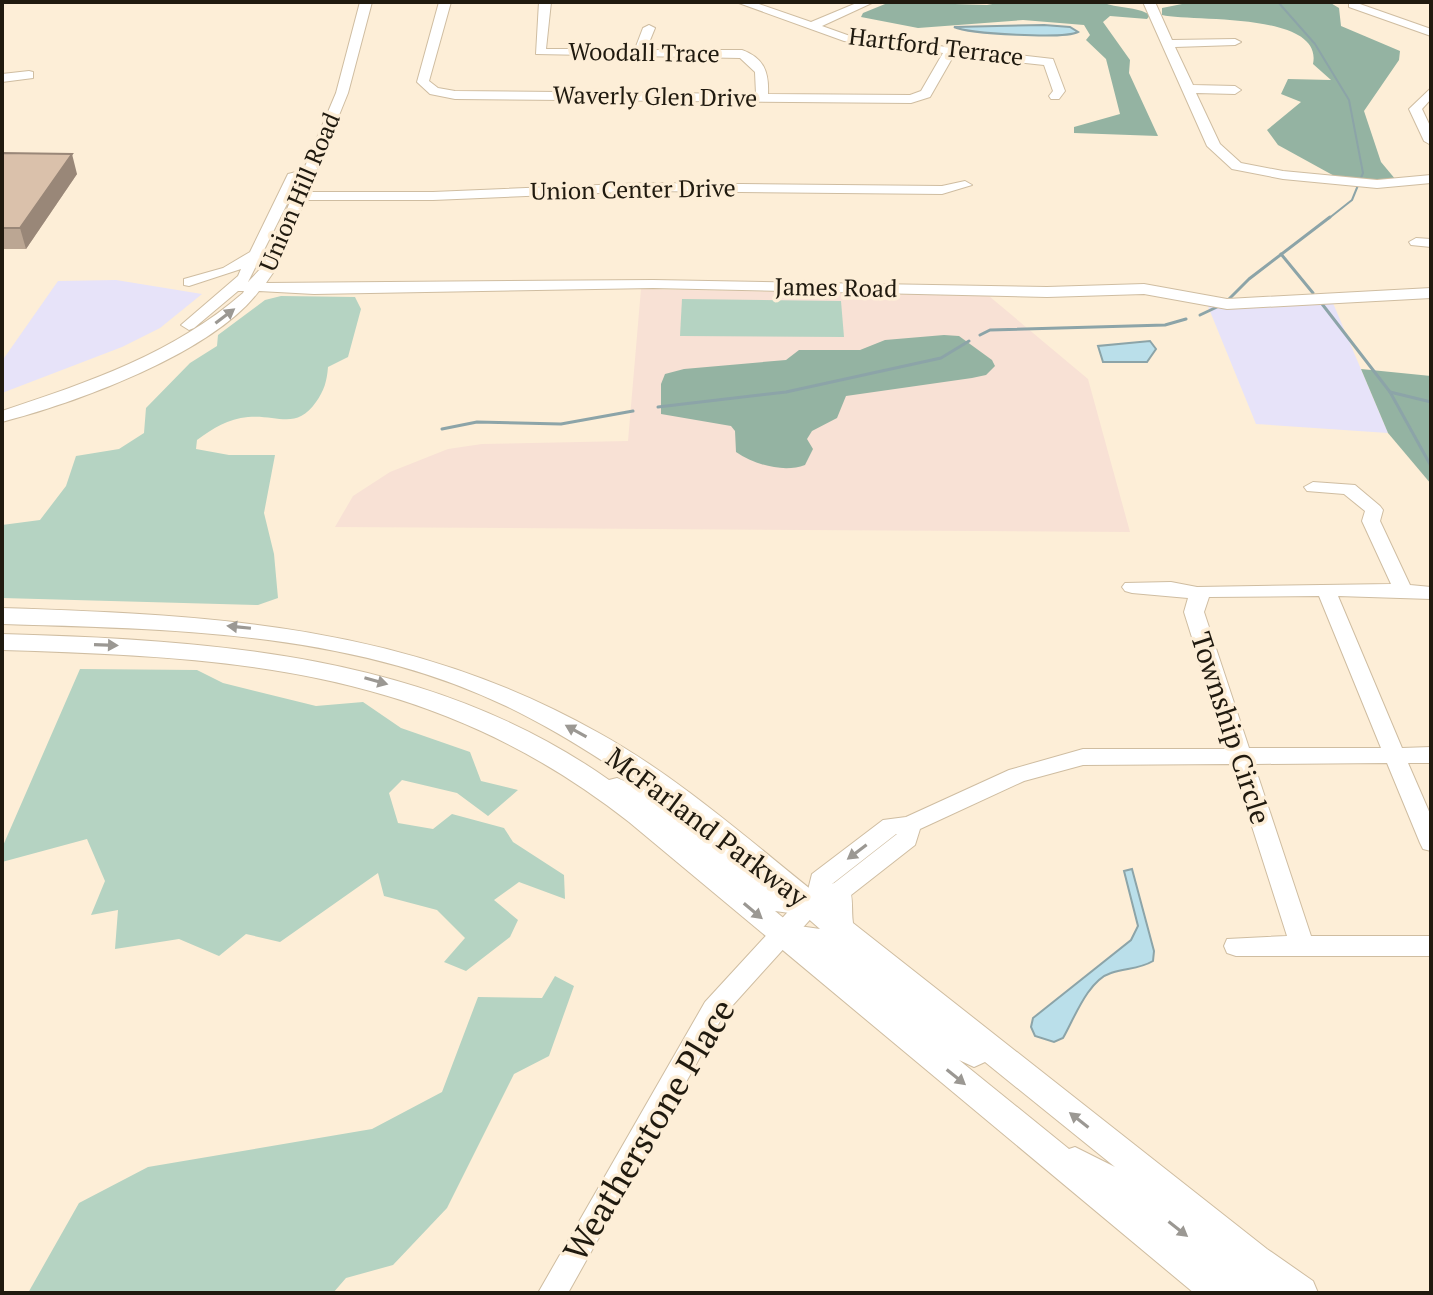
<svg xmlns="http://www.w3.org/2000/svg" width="1433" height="1295" font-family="'PT Serif',serif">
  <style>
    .commercial { fill: #e7e3f9 }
    .education { fill: #f8e1d5 }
    .green { fill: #b5d3c2 }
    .forest { fill: #94b3a2 }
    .water { fill: #badfea; stroke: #8ca4a8; stroke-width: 2 }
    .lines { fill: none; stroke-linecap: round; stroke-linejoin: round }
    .stream-far1 { stroke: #8ca4a8; stroke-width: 2 }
    .stream { stroke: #8ca4a8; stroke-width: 3 }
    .minor-casing { stroke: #cfbda1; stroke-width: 2 }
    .major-casing { stroke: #cfbda1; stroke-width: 2 }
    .minor { fill: #fff; fill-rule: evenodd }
    .major { fill: #fff; fill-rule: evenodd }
    .wall { fill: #bba693 }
    .shaded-wall { fill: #998778 }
    .building { fill: #dac1ab; stroke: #998778; stroke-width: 2 }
    .oneway { fill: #9b9893 }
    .labels { text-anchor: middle; stroke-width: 7; stroke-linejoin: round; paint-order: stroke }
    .far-street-label { font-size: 24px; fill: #201a0f; stroke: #fdeed7 }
    .street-label { font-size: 28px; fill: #201a0f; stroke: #fdeed7 }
    .near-street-label { font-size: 34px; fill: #201a0f; stroke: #fdeed7 }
  </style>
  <rect width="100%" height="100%" fill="#fdeed7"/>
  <!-- commercial -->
  <g class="commercial">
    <polygon points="116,280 202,294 160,328 122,347 2,393 2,361 58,281"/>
    <polygon points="1330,296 1388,433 1256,424 1205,299"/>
  </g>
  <!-- education -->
  <polygon class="education" points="641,289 989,296 1088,379 1130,532 335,527 353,496 390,472 448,449 482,444 628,441"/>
  <!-- green -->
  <g class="green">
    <path d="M281,296L355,297L361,309L348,357L328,367C327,381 324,391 316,402C296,431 277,414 248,417C228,419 213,428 197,440L196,449L229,455H275L264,513L274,554L278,598L258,605L2,598V525L40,520L66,486L76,456L119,449L144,433L146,408L190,363L217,346L218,335L265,300Z"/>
    <polygon points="682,299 841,301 844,337 680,336"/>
    <polygon points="80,669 197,670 223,683 316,706 363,702 401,728 470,752 481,781 518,790 488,816 457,793 402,780 389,793 398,823 433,829 452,814 504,828 513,842 564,875 565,899 519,882 494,900 518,920 510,937 466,971 444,962 465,938 437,910 384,896 378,873 280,942 246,934 219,956 179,939 115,949 118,910 91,915 105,881 87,839 2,862 2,848"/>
    <polygon points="555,976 574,986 549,1056 514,1074 447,1208 393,1265 346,1278 333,1293 28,1293 79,1203 148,1167 372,1129 442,1092 478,997 542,998"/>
  </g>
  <!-- forest -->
  <g class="forest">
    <path d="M890,2L987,5L1003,2H1102C1117,9 1137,6 1150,15L1147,19L1110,16L1103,22L1130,60L1129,73L1158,136L1074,133V127L1120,114L1106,59L1086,40L1090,35L1084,25L1023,20L918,28L861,17L863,13Z"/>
    <path d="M1192,2H1329L1339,8L1341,26L1400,51L1399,60L1364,111L1381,162L1396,180L1338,178L1278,145L1267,130L1301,102L1281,94L1288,79L1331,80L1313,64C1324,11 1190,22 1162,15V8Z"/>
    <path d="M944,335L959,336L992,360L995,366L986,375L972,378L846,396L837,418L812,431L807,439L813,449L805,465C784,473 755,465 736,452L735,431L731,426L661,414V384L665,374L684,369L786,360L799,350H860L885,340Z"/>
    <polygon points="1361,369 1431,376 1431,484 1388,433"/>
  </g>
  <!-- water -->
  <g class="water">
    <path d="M1044,25L1070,27L1078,32C1065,39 969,34 954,27Z"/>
    <polygon points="1150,341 1156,349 1147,362 1103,362 1098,346"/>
    <path d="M1132,869L1154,951L1153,961C1140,969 1125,968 1111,973C1088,980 1074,1019 1063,1038L1054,1042L1035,1036L1031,1027L1033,1018L1131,940L1138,926L1124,871Z"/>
  </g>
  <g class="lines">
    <!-- stream-far1 -->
    <polyline class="stream-far1" points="1278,2 1315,44 1349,100 1363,173 1352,200 1328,219"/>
    <!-- stream -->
    <g class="stream">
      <polyline points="1281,254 1313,293"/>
      <polyline points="1319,300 1390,392 1431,466"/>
      <polyline points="1227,301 1249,279 1330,217"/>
      <polyline points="1200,315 1217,307"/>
      <polyline points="980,335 990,330 1165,325 1186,319"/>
      <polyline points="1390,392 1431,402"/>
      <polyline points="658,407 786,392 941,358 969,341"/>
      <polyline points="442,429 477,422 561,424 633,411"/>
    </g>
    <defs>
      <g id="minor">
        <path d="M360,2H372L348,93L308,192H433L647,183L942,186L965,181L972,185L942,194L647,191L433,200H305L277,267L266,283L653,280L1047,287L1144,284L1227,299L1431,288V298L1227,309L1144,294L1047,297L653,288L314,294L259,291C213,353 76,403 2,422V411C89,382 173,354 243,293L244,291H238L194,328L189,330L181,325L238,276L241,269L189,286L184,285V279L223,268L250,252L288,174L300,171L302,174L248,282L263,266L336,93Z"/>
        <path d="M439,2H451L429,81L438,88L455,91L756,94L755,72L740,58L536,54L539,2H551L546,49H635L643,28L649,25L655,28L646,50H742C764,58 769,72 768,94L910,95L921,91L943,53L844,41L736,2H753L811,22L859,2H874L822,26L850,36L1053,59L1065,91L1059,99H1051L1049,96L1053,91L1044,65L954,55L930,97L911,103L455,99L430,94L417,82Z"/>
        <polygon points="1143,2 1155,2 1172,40 1235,39 1241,42 1235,45 1175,47 1193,85 1235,86 1241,90 1235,94 1196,93 1220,144 1241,163 1283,171 1377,180 1431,175 1431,183 1377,188 1283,179 1232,169 1207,146"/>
        <polygon points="1349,3 1357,3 1431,29 1431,36 1349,7"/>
        <polygon points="29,71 33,72 33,78 2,82 2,74"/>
        <polygon points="1431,88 1431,99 1422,109 1431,128 1431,145 1424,141 1409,109"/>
        <polygon points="1416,238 1431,239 1431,247 1411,245 1409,242"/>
        <path d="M1313,482L1355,485L1380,506L1383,510L1380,521L1410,585L1431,587V599L1338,596L1402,748L1431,747V763H1408L1431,816V851L1423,849L1420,843L1387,763L1254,764L1311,936H1431V956H1236L1227,953L1224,946L1227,939L1287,936L1232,764L1083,765L1024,781L920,829L915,845L846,899L826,902L723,1016L568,1293H538L705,1002L808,890L812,874L883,820L906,817L1009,770L1083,749H1227L1184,612L1188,598L1132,593L1125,591L1122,587L1125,583L1171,582L1197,587L1391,584L1362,521L1365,511L1344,494L1307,491L1304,487ZM1319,596L1381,748H1249L1204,612L1209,597ZM897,834L833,884H832L896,834Z"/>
      </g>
      <path id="major" d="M2,608C217,615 407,625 599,733C680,778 751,842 823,899L828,885L838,882L848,885C854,896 851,910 853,923L1267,1249L1313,1281L1318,1293H1194L629,822C434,669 239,657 2,650V634C213,640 431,654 609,780L617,778L646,790C601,759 556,730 506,706C350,631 171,629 2,624ZM775,911L804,915L820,929L792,925ZM959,1060L974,1067L985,1062L1115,1167L1075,1147L1069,1149Z"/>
    </defs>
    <!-- minor casing -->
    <use href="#minor" class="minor-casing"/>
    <!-- major casing -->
    <use href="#major" class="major-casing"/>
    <!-- minor -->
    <use href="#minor" class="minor"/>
    <!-- major -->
    <use href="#major" class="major"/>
  </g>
  <!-- wall -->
  <polygon class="wall" points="2,153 77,174 26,249 2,249"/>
  <!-- shaded-wall -->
  <polygon class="shaded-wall" points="72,154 77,174 26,249 20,228"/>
  <!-- building -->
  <polygon class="building" points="2,153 72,154 20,228 2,228"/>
  <!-- one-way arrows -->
  <defs><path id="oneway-solid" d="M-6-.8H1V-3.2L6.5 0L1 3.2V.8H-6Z" transform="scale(2)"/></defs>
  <g class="oneway">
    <use href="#oneway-solid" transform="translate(225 316) rotate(-37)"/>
    <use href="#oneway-solid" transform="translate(239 627) rotate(-174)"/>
    <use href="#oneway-solid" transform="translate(106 645) rotate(2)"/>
    <use href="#oneway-solid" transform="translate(376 681) rotate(16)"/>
    <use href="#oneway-solid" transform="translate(576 731) rotate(-151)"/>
    <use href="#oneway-solid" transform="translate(857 852) rotate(143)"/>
    <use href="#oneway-solid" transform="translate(753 911) rotate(40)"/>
    <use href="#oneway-solid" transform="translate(956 1077) rotate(39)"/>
    <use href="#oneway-solid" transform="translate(1079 1120) rotate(-142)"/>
    <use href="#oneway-solid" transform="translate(1178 1229) rotate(38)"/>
  </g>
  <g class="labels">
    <!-- far-street labels -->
    <g class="far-street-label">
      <text transform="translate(936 47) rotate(7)" y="8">Hartford Terrace</text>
      <text transform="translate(644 53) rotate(1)" y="8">Woodall Trace</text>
      <text transform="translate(655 97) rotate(1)" y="8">Waverly Glen Drive</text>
      <text transform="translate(633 190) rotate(-1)" y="8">Union Center Drive</text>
      <text transform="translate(300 192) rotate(-67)" y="8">Union Hill Road</text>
      <text transform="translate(836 288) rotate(1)" y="8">James Road</text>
    </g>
    <!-- street labels -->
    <g class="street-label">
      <text transform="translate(1231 728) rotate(72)" y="10">Township Circle</text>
      <text transform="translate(707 827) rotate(37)" y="10">McFarland Parkway</text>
    </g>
    <!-- near-street labels -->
    <g class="near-street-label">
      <text transform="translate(649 1130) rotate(-59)" y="12">Weatherstone Place</text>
    </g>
  </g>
  <!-- border -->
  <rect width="1433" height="1295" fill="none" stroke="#201a0f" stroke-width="8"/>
</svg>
